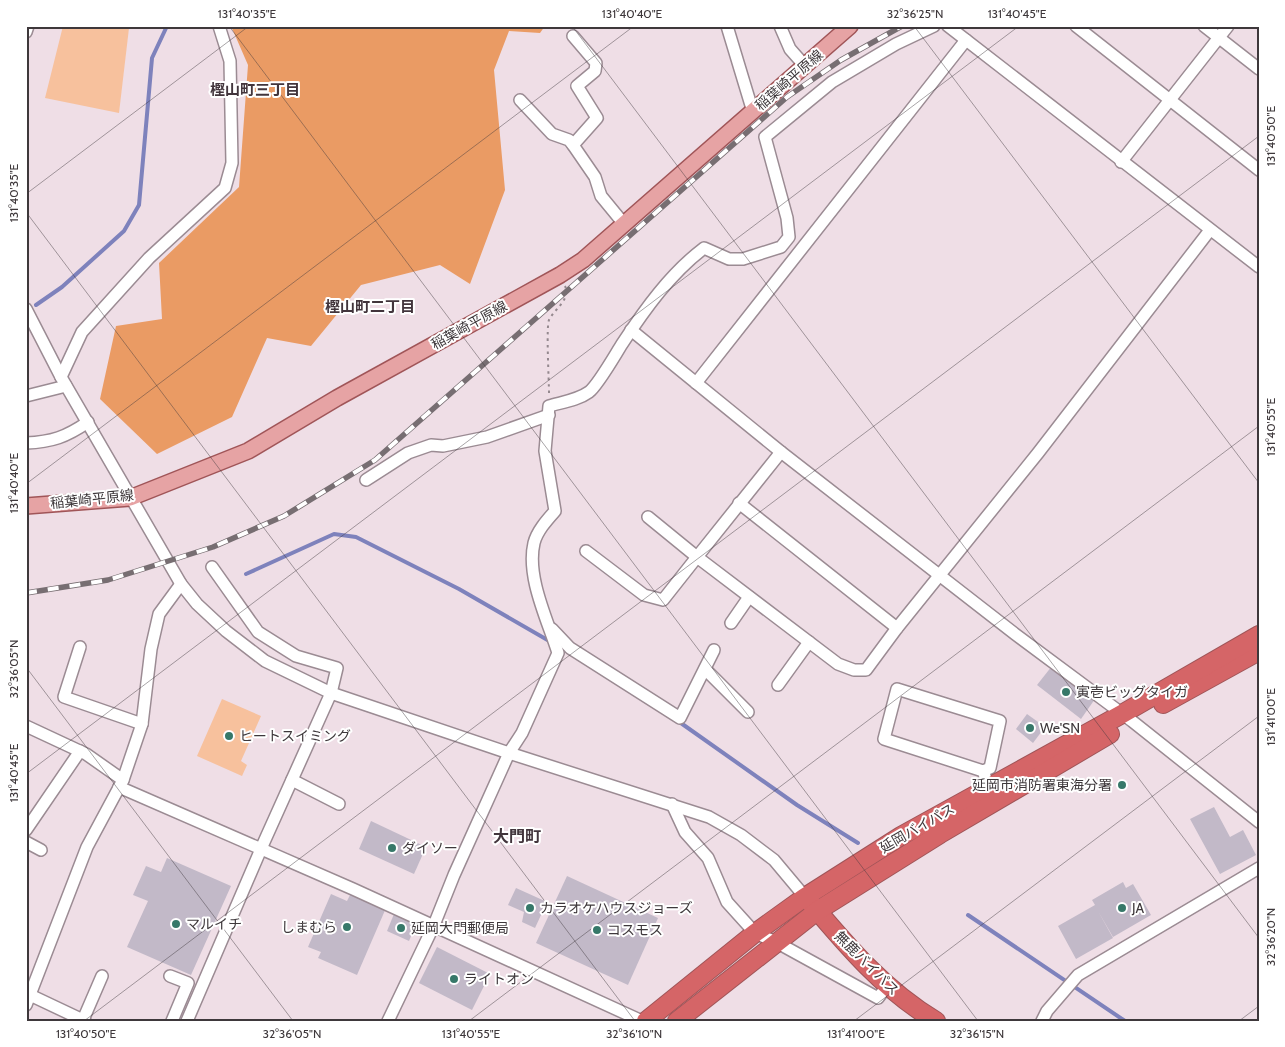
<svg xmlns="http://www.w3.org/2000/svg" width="1285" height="1047" font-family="Cabin,'Noto Sans JP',sans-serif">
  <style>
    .green { fill: #f7c19d }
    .forest { fill: #ea9b64 }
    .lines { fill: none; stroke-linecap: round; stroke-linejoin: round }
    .stream { stroke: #7e82bc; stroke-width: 4 }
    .building { fill: #c2b9c8 }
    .minor-casing { stroke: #9b8b93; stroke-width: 14 }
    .major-casing { stroke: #a05558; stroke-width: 18 }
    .highway-casing { stroke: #a05558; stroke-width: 20 }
    .path { stroke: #94888e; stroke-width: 2; stroke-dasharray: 2.5 4; stroke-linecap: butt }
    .minor { stroke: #fff; stroke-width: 11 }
    .major { stroke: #e6a3a4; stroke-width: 15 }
    .highway { stroke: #d56567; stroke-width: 18 }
    .rail-casing { stroke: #776e72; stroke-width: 5.5 }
    .rail { stroke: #fff; stroke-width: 4; stroke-dasharray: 11; stroke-linecap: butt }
    .ticks { fill: none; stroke: #3e383b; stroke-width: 1; stroke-opacity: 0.45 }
    .poi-dot { fill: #367869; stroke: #fff; stroke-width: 2 }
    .labels { text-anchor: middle; stroke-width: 4; stroke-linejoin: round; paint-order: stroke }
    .street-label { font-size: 14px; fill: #3e383b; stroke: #fff }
    .poi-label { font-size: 14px; fill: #3e383b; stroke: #fff; text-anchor: start }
    .neighbourhood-label { font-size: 15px; font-weight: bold; fill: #42353c; stroke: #fff }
    .quarter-label { font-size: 16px; font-weight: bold; fill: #42353c; stroke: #fff }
    .neatline { fill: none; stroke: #3e383b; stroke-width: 2 }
    .ticks-label { font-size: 12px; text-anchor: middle; fill: #3e383b }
  </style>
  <rect width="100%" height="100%" fill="#efdee6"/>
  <!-- green -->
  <g class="green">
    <polygon points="63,26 120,26 129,28 119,113 45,98"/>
    <polygon points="222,699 261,716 241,761 247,765 242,776 197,756"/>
  </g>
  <!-- forest -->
  <polygon class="forest" points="231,26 545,26 540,33 509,31 494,70 505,190 470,284 440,265 361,285 311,346 267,338 232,417 157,454 100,399 116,326 162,319 159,263 239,187 248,65"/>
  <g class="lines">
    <!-- stream -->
    <g class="stream">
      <polyline points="36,305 62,287 124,231 139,205 152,58 167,26"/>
      <polyline points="246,574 334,534 356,537 459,589 551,642"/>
      <polyline points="678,721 797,805 858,843"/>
      <polyline points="968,915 1125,1021"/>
    </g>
  </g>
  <!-- building -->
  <g class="building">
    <polygon points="1052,666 1095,699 1081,719 1037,685"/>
    <polygon points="1027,714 1045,727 1033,743 1016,729"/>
    <polygon points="1214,807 1230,837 1243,830 1256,855 1220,874 1190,819"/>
    <polygon points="371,821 426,847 414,874 359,849"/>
    <polygon points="167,858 231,886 191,975 127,947 148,901 133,895 146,866 161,872"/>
    <polygon points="567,876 658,918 628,985 536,943"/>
    <polygon points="1123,882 1126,888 1133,884 1151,915 1113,937 1098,911 1113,938 1076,959 1058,926 1095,905 1092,900"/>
    <polygon points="516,888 547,902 535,928 522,922 524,912 508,905"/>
    <polygon points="351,893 386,908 357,975 318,958 321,952 308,947 331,894 347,901"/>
    <polygon points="394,914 416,924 409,941 387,931"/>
    <polygon points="437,947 490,974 472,1010 419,983"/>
  </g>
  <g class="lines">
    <defs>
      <g id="minor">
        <polyline points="727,26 753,112"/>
        <polyline points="780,26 790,49 805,66"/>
        <polyline points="948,26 1259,267"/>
        <polyline points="1076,26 1259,170"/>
        <polyline points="1204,26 1259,69"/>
        <polyline points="26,32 28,26"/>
        <polyline points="520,100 552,134 569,140 573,145 595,177 601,196 624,224"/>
        <polyline points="573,145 597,118 577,86 595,71 596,63 573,36"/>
        <polyline points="1121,162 1228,26"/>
        <polyline points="26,309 61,377 181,584 197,604 226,631 265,661 331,693 509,753 709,817 741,835 774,860 805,897"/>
        <polyline points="631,330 781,452 1015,634 1132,721 1259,822"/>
        <polyline points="61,377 82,332 149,258 225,188 232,163 230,61 219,26"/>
        <polyline points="696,383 966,40"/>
        <polyline points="26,396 66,386"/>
        <path d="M26,443C52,442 66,437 88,422"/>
        <polyline points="366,480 408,453 431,445 443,446 487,437 549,415"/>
        <polyline points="739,503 897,628"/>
        <polyline points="648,517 697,557 781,452"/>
        <polyline points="586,551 644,595 663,600 697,557 838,664 854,670 866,670 897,628 1038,453 1210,230"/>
        <polyline points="731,623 749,597"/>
        <polyline points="552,629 570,648 680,718 714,650"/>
        <polyline points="80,647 64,697 142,724"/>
        <polyline points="705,669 748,712"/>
        <polyline points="778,685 809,642"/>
        <polyline points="26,726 86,754 123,780"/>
        <polyline points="983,771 884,739 897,689 1000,721 990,768 983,771 989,787"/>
        <polyline points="292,780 339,804"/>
        <polyline points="119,787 353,889 642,1021"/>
        <polyline points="672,804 685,832 708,858 727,902 755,933 776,942 878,998 887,986"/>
        <polyline points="26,830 80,751"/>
        <polyline points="26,842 41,850"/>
        <polyline points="170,976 188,983 172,1021"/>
        <polyline points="30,995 85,1021"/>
        <polyline points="26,1005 87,847 123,780 142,724 151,649 159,614 181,584"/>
        <polyline points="83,1020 102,976"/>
        <polyline points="187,1021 264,842 331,693 337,668 296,656 258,632 212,567"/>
        <path d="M388,1021L434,925L454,875L509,753L522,733L558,653C548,621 526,577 534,543C537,531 547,520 555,511L545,451L549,406C563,402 578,400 589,392C598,385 615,355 622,344C645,309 670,274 704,248L729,259H743L781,247L789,237L787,218L765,137L832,82L896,44L934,26"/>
        <polyline points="1042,1021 1047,1011 1078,975 1259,868"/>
      </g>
      <polyline id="major" points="26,506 130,498 248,451 337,398 560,275 583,260 850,26"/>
      <g id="highway">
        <polyline points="1163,704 1259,651"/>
        <path d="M809,901C847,946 885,991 936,1021"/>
        <polyline points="646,1021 755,933 805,897 901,836 1122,714 1259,635"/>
        <polyline points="677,1021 817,911 940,834 1110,734"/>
      </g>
    </defs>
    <!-- minor casing -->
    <use href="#minor" class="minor-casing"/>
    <!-- major casing -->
    <use href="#major" class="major-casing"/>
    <!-- highway casing -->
    <use href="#highway" class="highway-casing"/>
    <!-- path -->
    <path class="path" d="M549,393C549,381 546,327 549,320C554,309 571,300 565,286"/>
    <!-- minor -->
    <use href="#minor" class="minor"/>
    <!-- major -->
    <use href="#major" class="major"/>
    <!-- highway -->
    <use href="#highway" class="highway"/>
    <defs>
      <polyline id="rail" points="26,593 108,580 213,547 284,516 375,460 787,97 841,60 902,26"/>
    </defs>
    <!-- rail casing -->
    <use href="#rail" class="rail-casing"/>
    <!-- rail -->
    <use href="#rail" class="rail"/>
  </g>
  <!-- ticks -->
  <path class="ticks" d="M229,26L978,1021M572,26L1259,938M914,26L1259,483M1257,26L1259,29M26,194L249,26M26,212L635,1021M26,484L634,26M26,667L293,1021M26,774L1019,26M84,1021L1259,136M469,1021L1259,426M854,1021L1259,716M1239,1021L1259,1006"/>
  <!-- markers -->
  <g class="poi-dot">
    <circle cx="1066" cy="692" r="5"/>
    <circle cx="1030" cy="728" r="5"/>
    <circle cx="229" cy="736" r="5"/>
    <circle cx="1122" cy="785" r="5"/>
    <circle cx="392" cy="848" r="5"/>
    <circle cx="530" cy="908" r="5"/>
    <circle cx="1122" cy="908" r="5"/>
    <circle cx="176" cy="924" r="5"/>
    <circle cx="347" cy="927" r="5"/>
    <circle cx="401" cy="928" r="5"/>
    <circle cx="597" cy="930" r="5"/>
    <circle cx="454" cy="979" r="5"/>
  </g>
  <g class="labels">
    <!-- street labels -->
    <g class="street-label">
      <text transform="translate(789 80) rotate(-41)" y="5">稲葉崎平原線</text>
      <text transform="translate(469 325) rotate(-29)" y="5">稲葉崎平原線</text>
      <text transform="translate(92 499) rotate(-6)" y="5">稲葉崎平原線</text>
      <text transform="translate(917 828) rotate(-30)" y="5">延岡バイパス</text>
      <text transform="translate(867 963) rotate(45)" y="5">無鹿バイパス</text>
    </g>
    <!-- poi labels -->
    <g class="poi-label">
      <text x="1076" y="697">寅壱ビッグタイガ</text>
      <text x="1040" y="733">We'SN</text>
      <text x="239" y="741">ヒートスイミング</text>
      <text x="1112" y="790" text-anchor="end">延岡市消防署東海分署</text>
      <text x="402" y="853">ダイソー</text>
      <text x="540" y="913">カラオケハウスジョーズ</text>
      <text x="1132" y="913">JA</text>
      <text x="186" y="929">マルイチ</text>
      <text x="337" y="932" text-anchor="end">しまむら</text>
      <text x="411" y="933">延岡大門郵便局</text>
      <text x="607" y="935">コスモス</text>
      <text x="464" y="984">ライトオン</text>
    </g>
    <!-- neighbourhood labels -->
    <g class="neighbourhood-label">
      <text x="255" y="95">樫山町三丁目</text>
      <text x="370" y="312">樫山町二丁目</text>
    </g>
    <!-- quarter labels -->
    <g class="quarter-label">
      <text x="517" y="842">大門町</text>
    </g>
  </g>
  <!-- border -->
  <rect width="1285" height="1047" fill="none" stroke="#ffffff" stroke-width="55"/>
  <rect x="28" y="28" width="1230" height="992" class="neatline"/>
  <g class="ticks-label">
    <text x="247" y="18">131°40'35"E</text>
    <text x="632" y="18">131°40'40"E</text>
    <text x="915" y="18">32°36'25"N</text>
    <text x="1017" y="18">131°40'45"E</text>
    <text transform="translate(1271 136) rotate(-90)" y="4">131°40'50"E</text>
    <text transform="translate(14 193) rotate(-90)" y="4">131°40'35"E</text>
    <text transform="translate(1271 427) rotate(-90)" y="4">131°40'55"E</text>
    <text transform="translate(14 483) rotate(-90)" y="4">131°40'40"E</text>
    <text transform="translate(14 669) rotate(-90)" y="4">32°36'05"N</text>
    <text transform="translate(1271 717) rotate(-90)" y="4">131°41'00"E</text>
    <text transform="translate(14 773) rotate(-90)" y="4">131°40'45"E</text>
    <text transform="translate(1271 937) rotate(-90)" y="4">32°36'20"N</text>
    <text x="86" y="1038">131°40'50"E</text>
    <text x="292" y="1038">32°36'05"N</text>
    <text x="471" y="1038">131°40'55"E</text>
    <text x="634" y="1038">32°36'10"N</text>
    <text x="856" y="1038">131°41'00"E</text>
    <text x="977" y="1038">32°36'15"N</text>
  </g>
</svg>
